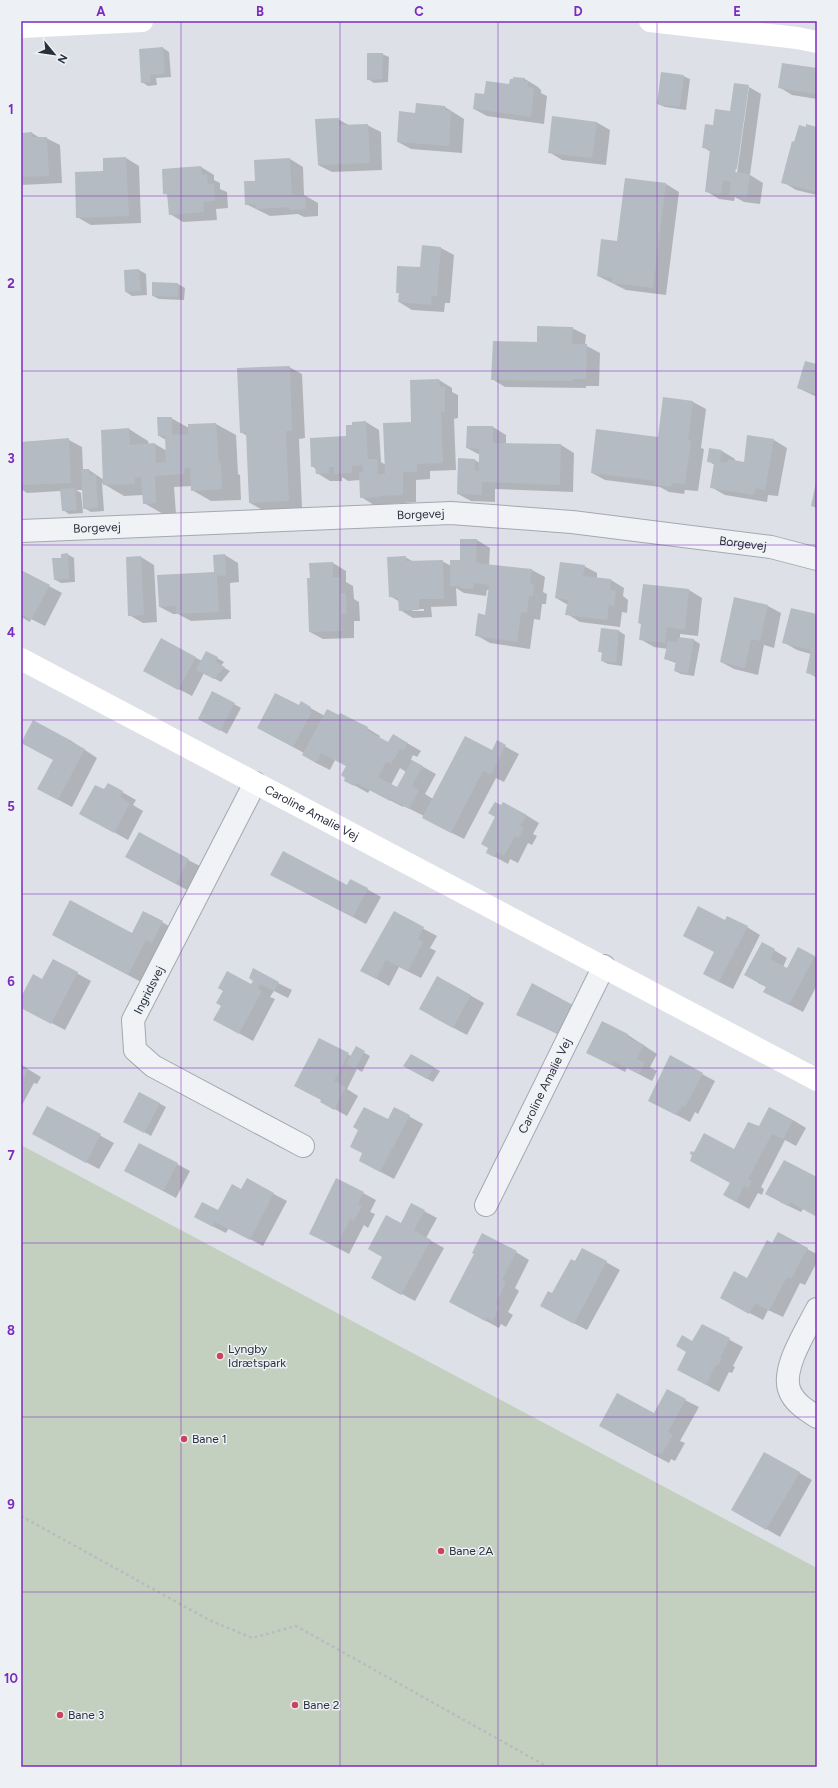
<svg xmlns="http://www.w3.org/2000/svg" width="838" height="1788" font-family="Figtree,sans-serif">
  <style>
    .green { fill: #c4d0bf }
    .shadow { fill: #0003; fill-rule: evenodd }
    .building { fill: #b5bbc3 }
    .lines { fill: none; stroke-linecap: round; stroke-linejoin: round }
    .street-casing { stroke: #a3a8b1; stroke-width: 24 }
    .path { stroke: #b8bcc1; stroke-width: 2.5; stroke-dasharray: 3 3; stroke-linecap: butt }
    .street { stroke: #f0f2f5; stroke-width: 22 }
    .secondary { stroke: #fff; stroke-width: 22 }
    .grid { fill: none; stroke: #7b2cbf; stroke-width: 1; stroke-opacity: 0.55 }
    .poi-dot { fill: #c9455e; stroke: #edf0f4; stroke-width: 1.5 }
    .labels { text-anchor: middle; stroke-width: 3; stroke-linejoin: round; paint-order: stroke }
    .street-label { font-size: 12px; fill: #27303d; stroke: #edf0f4 }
    .poi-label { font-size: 12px; fill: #27303d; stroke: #edf0f4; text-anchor: start }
    .neatline { fill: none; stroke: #7b2cbf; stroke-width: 1.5 }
    .grid-label { font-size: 13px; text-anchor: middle; font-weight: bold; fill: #7b2cbf }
  </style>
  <rect width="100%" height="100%" fill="#dde1e7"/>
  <!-- green -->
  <polygon class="green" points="21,1145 817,1568 817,1767 21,1767"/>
  <!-- shadow -->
  <g class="shadow">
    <polygon points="163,48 169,52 171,77 156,78 157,85 148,86 142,82"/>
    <polygon points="382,54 389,57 388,82 374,83 368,79"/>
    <polygon points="783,64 817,69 817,99 792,95 779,87"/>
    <polygon points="683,76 690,79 686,110 665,107 658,104"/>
    <polygon points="514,78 525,79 538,87 541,90 541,93 547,96 544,124 487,116 474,109 510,85"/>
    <polygon points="748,86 735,174 737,174 749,87 761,94 750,175 763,183 760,204 744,202 735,197 734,201 719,199 706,191 711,152 703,147 714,126 730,112"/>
    <polygon points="417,104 445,107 464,119 462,153 411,149 398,142 416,114"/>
    <polygon points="338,119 350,126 367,125 381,132 382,170 332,172 318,165"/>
    <polygon points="596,122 610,130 606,165 562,160 549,152"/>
    <polygon points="807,128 817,128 817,195 796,190 783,182 795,143"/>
    <polygon points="32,133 40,138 46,138 60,145 62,183 21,185 21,134"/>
    <polygon points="126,158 139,166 141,223 91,225 77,217 104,172 104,159"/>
    <polygon points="290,159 303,167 304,195 318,203 318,216 304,217 298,214 270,216 246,204 256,181"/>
    <polygon points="201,167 214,175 214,180 220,183 220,189 227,192 228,208 216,209 217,220 183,222 170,214 169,196 164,193"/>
    <polygon points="666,184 679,192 666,295 626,290 598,276"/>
    <polygon points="441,248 454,255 450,303 445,303 444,312 412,310 399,302 400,294 397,292"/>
    <polygon points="139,270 146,274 147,295 132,296 126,292 125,271"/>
    <polygon points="153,283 178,284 185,288 184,300 159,299 153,296"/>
    <polygon points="572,328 586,335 585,345 600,353 599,386 586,386 586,388 505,387 492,379"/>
    <polygon points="817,365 817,397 798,388"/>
    <polygon points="289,367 302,374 305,438 299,439 302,508 263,510 250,503 247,436 241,432"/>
    <polygon points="439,380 452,388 452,392 458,395 458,418 454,419 456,470 430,471 430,479 416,480 416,502 374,505 361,497 360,480 348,481 342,477 342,481 330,481 317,473 316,469 312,466 366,422 379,430 381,462 386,465"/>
    <polygon points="664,398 693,402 706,409 701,448 704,449 698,491 685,490 684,494 669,492 660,487 605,480 592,473 659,438"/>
    <polygon points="171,418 189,428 189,425 216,424 236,435 238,474 240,475 241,500 211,501 192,490 192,486 174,487 176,514 163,514 144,503 143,495 124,496 102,483 104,511 91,512 84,508 83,490 76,490 81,493 83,513 69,514 63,510 61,491 27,493 21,489 21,442 69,440 82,447 83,470 89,470 104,480 129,429 148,441 149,445 155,444 167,451 166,440 159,436"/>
    <polygon points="468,427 493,427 506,435 506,444 561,445 574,453 573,492 495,489 495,502 471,501 458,494 459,459 475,460 480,463 480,455 467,448"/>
    <polygon points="774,440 787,448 778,496 768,495 767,502 725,495 711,487 715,465 708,461 710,449 722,451 735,459 735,462 745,463"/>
    <path d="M477,540L490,548L489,565L532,570L545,577L543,592L547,594L546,604H542L540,620L534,619L530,649L490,643L476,635L486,616L490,590H487L486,596L464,593L456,588L457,606L431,607L432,617L413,618L400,610V602L390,596L405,557L414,562L442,561L451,566L461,561ZM412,609H424V611H412Z"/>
    <polygon points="67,554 74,558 75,582 61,583 54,579 62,559"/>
    <polygon points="225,555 238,563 239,582 230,583 231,619 191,621 178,614 173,614 160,607 215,573"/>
    <polygon points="141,557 154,565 157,622 143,623 129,615 127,558"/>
    <polygon points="333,563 346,571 346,582 353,586 354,599 359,602 360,621 354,621 354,638 323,639 310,632 311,579"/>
    <polygon points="584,566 597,573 597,579 611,580 624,588 623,596 628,600 627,613 622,612 620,627 580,622 567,614 568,605 556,598"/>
    <polygon points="21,571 62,593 45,626 31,619 30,622 21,617"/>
    <polygon points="644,585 689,590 702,598 698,636 680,634 680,638 694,640 700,644 694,676 681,674 675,671 676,663 665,659 668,649 654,647 640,639"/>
    <polygon points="768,606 781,613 774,648 764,645 758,675 734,669 721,662"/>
    <polygon points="817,615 817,678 807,672 811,654 797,650 783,642"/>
    <polygon points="619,631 625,635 622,666 608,664 602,661 602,653 599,651"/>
    <polygon points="161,639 202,661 217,658 224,662 221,666 230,671 221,682 204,673 192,696 157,678"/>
    <polygon points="213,692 241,708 227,734 199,718"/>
    <path d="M301,703L325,716L367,728L380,736L379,738L388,744L407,743L421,751L417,757L413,755L411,760L436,774L425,794L433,799L492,751L497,742L519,754L504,782L496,778L464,839L436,825L424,816L404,806L403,807L370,790L368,793L345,780L347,766L335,760L330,770L316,763L304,753L271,735ZM400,768L406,772L398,788L391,785Z"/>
    <polygon points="70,740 97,758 72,807 51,796 54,760 35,750"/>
    <polygon points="108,784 136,800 133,805 143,811 128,840 94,821"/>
    <polygon points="526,815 539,823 533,834 537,836 532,845 528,843 518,863 510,859 508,864 488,853"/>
    <polygon points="188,860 202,867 189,891 140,865"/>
    <polygon points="351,880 381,897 366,924 285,882 347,886"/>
    <polygon points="144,912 176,930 141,982 66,942 132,934"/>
    <polygon points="394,913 437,936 430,948 436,951 421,978 399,967 389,986 375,978"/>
    <polygon points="726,921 747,927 760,935 733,989 717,981 715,952"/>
    <polygon points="798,948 817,958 817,985 803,1012 778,999 767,987 758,983 774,950 787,958 783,967 787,969"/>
    <polygon points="53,960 91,981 65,1030 21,1007 21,999 42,980"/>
    <polygon points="437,977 484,1003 467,1035 433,1017"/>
    <polygon points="255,981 278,983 292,990 288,998 274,991 270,997 275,999 253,1041 228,1027"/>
    <polygon points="573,1006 571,1041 518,1014"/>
    <polygon points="603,1023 628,1035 657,1054 650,1067 657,1071 652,1081 627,1068 625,1072 588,1053"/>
    <polygon points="320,1039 351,1056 356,1048 370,1056 362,1072 357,1069 347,1089 358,1096 347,1116 322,1102"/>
    <polygon points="411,1055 440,1071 433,1082 405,1066"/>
    <polygon points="21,1065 41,1077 37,1084 34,1083 21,1107"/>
    <polygon points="702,1074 715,1081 698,1114 695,1112 690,1122 663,1108"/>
    <polygon points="140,1093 166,1107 151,1136 125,1121"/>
    <polygon points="47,1107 114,1143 99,1169 46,1141"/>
    <polygon points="394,1108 423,1124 394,1179 373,1168 388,1120"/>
    <polygon points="793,1120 806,1128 796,1146 785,1140 761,1187 764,1189 762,1195 758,1193 749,1209 724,1195 759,1128"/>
    <polygon points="177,1164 190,1171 176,1198 139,1178"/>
    <polygon points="817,1178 817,1216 803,1209 801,1212 780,1202"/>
    <polygon points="247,1180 287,1201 263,1246 229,1228 226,1233 208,1224 242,1190"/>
    <polygon points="363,1193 376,1200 370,1212 375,1214 368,1228 364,1225 349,1254 311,1234"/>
    <polygon points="424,1211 437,1218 426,1238 444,1248 415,1301 385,1285 401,1225"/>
    <polygon points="773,1244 807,1249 817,1254 817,1262 805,1285 800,1283 783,1317 768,1310 763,1320 734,1305"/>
    <polygon points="583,1249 620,1270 587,1330 554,1313 553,1294"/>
    <polygon points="516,1252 529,1260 515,1288 519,1291 508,1312 513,1315 506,1327 501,1324 499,1328 464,1309"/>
    <polygon points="702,1325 743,1347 733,1366 735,1367 732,1373 729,1372 719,1392 692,1377 693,1342"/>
    <polygon points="685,1400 699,1407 680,1441 685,1443 675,1461 671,1459 669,1463 614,1434"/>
    <polygon points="765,1453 812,1480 780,1537 732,1509"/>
  </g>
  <!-- building -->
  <g class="building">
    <polygon points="163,47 165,74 150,75 151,82 141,83 139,49"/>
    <polygon points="367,53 383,53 382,79 367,80"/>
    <polygon points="782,63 817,68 815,94 778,88"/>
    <polygon points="661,72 684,75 680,107 657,104"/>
    <polygon points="513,77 525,78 525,81 528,81 528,87 534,88 531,117 473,109 475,93 484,94 486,81 509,84 510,79 513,79"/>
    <polygon points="734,83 749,85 737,169 735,169 735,172 750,174 747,197 729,195 731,182 723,180 721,194 705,192 710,149 702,148 705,124 713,125 715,109 730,111"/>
    <polygon points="416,103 445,106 445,110 451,111 449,146 397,142 399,111 415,113"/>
    <polygon points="552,116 597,122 592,158 548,153"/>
    <polygon points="339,118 339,125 368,124 370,163 318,165 315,119"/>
    <polygon points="806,124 817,127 817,192 781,183 792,141 794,142 799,125 806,127"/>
    <polygon points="32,132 32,137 47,137 49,176 21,177 21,133"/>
    <polygon points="126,157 129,216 76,218 75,172 103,171 103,158"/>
    <polygon points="290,158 292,195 305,195 306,209 290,210 289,207 256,209 255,204 245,205 244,181 255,181 254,160"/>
    <polygon points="201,166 202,175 207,174 208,184 214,184 215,201 203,202 204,212 169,215 167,194 163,194 162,169"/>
    <polygon points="625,178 666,183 653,288 612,283 612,278 597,276 601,239 617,241"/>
    <polygon points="422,245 441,247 437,296 432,296 431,305 398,302 399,293 396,293 397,266 420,267"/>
    <polygon points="139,269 141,291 125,292 124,270"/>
    <polygon points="152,282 178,283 178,297 152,296"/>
    <polygon points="537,326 573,327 572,344 587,344 586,379 573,379 573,381 491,380 493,341 537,342"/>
    <polygon points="805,361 817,364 817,394 797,388"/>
    <polygon points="290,366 292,431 286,431 289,501 249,503 246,432 240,433 237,368"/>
    <polygon points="439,379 440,387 445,386 445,411 441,412 443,463 417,464 417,472 403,472 403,495 379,496 378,474 385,474 383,423 411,422 410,380"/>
    <polygon points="663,397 693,401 688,440 691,441 685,484 672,483 671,487 655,485 655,481 591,473 596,429 658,437"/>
    <polygon points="157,417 172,417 172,435 188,434 188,424 216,423 219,463 221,463 222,489 191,491 190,468 184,468 185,474 155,476 156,503 143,504 141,477 135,478 135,484 103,485 101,430 129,428 130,445 155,443 156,463 166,462 165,436 158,436"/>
    <polygon points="366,421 368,459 377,459 379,497 360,498 359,472 363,472 362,465 352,466 352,473 334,474 334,467 329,467 329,473 316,474 315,466 311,467 310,438 346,436 346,425 352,425 352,422"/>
    <polygon points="467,426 493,426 493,443 561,444 560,485 482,482 482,495 457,494 458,458 475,459 475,471 479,471 479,449 466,448"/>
    <polygon points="747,435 774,439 765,490 755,488 754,495 710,488 714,463 707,462 709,448 722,450 720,462 727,463 728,459 744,462"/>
    <polygon points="69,438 71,483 21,485 21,442"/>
    <polygon points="81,469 89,469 90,475 96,474 98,508 83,509"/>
    <polygon points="816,482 817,482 817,508 811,506"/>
    <polygon points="75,488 77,510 62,511 60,489"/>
    <polygon points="460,539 477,539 476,563 532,569 530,584 534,585 533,596 529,596 527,613 521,612 517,642 475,636 478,613 485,615 489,585 474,583 473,589 460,588 460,586 450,586 450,560 460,560"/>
    <polygon points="68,553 69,579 54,580 52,558 61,558 61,554"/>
    <polygon points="225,554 226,575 217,576 219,612 176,614 176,606 159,607 157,575 214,572 213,555"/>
    <polygon points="141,556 144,615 128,616 126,557"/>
    <polygon points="406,556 406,561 443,560 444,599 419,599 419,610 399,611 398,598 389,597 387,557"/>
    <polygon points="333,562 333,577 340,577 341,593 346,593 347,614 341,614 342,631 309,632 307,578 310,578 309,563"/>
    <polygon points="560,562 585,565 583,576 611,579 610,590 616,591 614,606 609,605 607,620 565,615 568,600 555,598"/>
    <polygon points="21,570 50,585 31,620 21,614"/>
    <polygon points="643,584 689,589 685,630 667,627 665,643 639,640 641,624 638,623"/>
    <polygon points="734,597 768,605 760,641 751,639 745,668 720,662"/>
    <polygon points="791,608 817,614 817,676 806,673 811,650 782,643"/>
    <polygon points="601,628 619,630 616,663 601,661 602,652 598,652"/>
    <polygon points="678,637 694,639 688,673 674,671 676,661 664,659 668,641 677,642"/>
    <polygon points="161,638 196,657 178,690 143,671"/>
    <polygon points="206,651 218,657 215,662 225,667 214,679 196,670"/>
    <polygon points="212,691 235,703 220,731 198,719"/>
    <polygon points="275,693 299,705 301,701 311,707 309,711 312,712 293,747 257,728"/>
    <polygon points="327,709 339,715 340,713 368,727 366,730 388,742 393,734 408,743 403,751 400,749 391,764 386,762 378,777 397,787 412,760 423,766 412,786 419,790 409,809 390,799 390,801 356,783 354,786 344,781 345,778 341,775 346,766 321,753 316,763 302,755"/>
    <polygon points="33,720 70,740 69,741 85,749 58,800 37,789 53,760 21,743"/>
    <polygon points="465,736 492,750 497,740 506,745 491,775 483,771 451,833 422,818"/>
    <polygon points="108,783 123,791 120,797 130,803 114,833 79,814 95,785 104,789"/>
    <polygon points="495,802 501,805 503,802 527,815 520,826 524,828 519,838 515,836 504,856 497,852 494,857 486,853 488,848 481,844 495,817 488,813"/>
    <polygon points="139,832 189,859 176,884 125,857"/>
    <polygon points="283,851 347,885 350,879 368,888 353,917 270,875"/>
    <polygon points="70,900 132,933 143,911 163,921 152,943 146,940 128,975 52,935"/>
    <polygon points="698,906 725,920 727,916 748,926 719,982 703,974 714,952 683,936"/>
    <polygon points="394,911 424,927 418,939 423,942 408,971 386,960 376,979 360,971"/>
    <polygon points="762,942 775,949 770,959 787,968 798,947 815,956 789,1005 763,992 766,987 744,975"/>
    <polygon points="53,959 78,972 51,1024 21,1008 21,997 33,974 42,979"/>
    <polygon points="253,968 279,982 274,991 260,984 258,989 262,991 239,1034 213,1020 221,1006 216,1003 223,991 218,988 227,971 251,984 253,981 249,978"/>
    <polygon points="437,976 471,995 453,1028 419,1009"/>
    <polygon points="532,983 573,1005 558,1034 516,1015"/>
    <polygon points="602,1021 628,1034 627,1037 644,1045 637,1059 645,1063 639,1074 613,1061 611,1065 586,1053"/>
    <polygon points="319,1038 349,1053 334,1081 346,1087 334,1110 320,1102 321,1100 294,1086"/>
    <polygon points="356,1046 365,1051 355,1069 346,1064"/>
    <polygon points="411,1054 434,1067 427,1079 403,1066"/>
    <polygon points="670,1055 703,1073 685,1107 682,1106 676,1115 648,1101"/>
    <polygon points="21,1064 28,1069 24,1078 21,1076"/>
    <polygon points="139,1092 160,1103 144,1133 123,1122"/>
    <polygon points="47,1106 101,1134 86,1163 32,1134"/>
    <polygon points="364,1107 388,1119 394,1107 410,1115 380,1172 359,1161 362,1153 350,1147 358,1130 353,1127"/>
    <polygon points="769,1107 793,1120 783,1139 772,1134 748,1179 752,1181 748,1189 744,1186 736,1202 723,1195 730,1183 690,1161 692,1155 690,1154 691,1151 694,1152 704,1133 734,1149 748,1122 759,1126"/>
    <polygon points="139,1143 178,1163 163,1191 124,1171"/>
    <polygon points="784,1160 817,1177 817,1217 790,1202 788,1206 765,1194"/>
    <polygon points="247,1178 274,1193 250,1240 215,1222 213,1227 194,1217 202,1202 218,1210 232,1184 241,1189"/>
    <polygon points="336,1178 364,1192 358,1204 362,1206 354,1221 350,1219 336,1247 309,1234"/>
    <polygon points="411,1203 425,1210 414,1230 431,1240 401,1295 371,1278 382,1257 368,1249 386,1215 401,1223"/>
    <polygon points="778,1232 808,1248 791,1279 787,1277 769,1311 755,1303 749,1314 720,1298 734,1271 747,1278 767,1240 772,1243"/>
    <polygon points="482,1233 517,1251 502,1280 506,1282 496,1304 500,1306 493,1321 487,1318 485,1321 449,1302 474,1254 472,1253"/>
    <polygon points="582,1248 607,1261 574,1324 540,1306 548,1291 552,1293 571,1259 575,1261"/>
    <polygon points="702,1324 730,1338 720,1358 722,1359 718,1366 716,1365 706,1385 677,1370 686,1352 676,1346 682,1335 692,1341"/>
    <polygon points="667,1389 686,1399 668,1432 673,1435 662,1454 657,1452 655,1456 599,1426 617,1393 654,1413"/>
    <polygon points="764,1452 800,1472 766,1530 731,1510"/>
  </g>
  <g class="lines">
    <defs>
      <g id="street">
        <path id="s1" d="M21,531L451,513L572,522L771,547L817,559"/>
        <polyline points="255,783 133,1020 135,1050 153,1066 303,1146"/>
        <path id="s2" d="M486,1205L604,966"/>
        <path d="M817,1309C807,1329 782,1367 789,1389C793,1402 806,1410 817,1417"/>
      </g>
    </defs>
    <!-- street casing -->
    <use href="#street" class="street-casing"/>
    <!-- path -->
    <polyline class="path" points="21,1516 209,1620 252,1638 296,1626 548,1767"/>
    <!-- street -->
    <use href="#street" class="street"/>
    <!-- secondary -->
    <g class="secondary">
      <polyline points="650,21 797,38 817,42"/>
      <polyline points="21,27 142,21"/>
      <path id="s3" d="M21,659L817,1080"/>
    </g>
  </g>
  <!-- grid -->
  <path class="grid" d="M181,21V1767M340,21V1767M498,21V1767M657,21V1767M21,196H817M21,371H817M21,545H817M21,720H817M21,894H817M21,1068H817M21,1243H817M21,1417H817M21,1592H817"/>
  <!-- markers -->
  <g class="poi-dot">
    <circle cx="220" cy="1356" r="4"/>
    <circle cx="184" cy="1439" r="4"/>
    <circle cx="441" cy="1551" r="4"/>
    <circle cx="295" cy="1705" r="4"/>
    <circle cx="60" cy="1715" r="4"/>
  </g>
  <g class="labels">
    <!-- street labels -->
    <g class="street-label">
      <text dy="4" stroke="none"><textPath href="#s1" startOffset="400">Borgevej</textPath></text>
      <text dy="4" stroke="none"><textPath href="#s1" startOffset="76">Borgevej</textPath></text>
      <text dy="4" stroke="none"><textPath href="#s1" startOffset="724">Borgevej</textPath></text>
      <text dy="4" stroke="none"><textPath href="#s3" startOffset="329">Caroline Amalie Vej</textPath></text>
      <text transform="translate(149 990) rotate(-63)" y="4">Ingridsvej</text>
      <text dy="4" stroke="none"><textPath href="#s2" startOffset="133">Caroline Amalie Vej</textPath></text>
    </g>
    <!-- poi labels -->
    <g class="poi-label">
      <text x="228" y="1353">Lyngby<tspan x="228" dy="14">Idrætspark</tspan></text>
      <text x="192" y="1443">Bane 1</text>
      <text x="449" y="1555">Bane 2A</text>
      <text x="303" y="1709">Bane 2</text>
      <text x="68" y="1719">Bane 3</text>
    </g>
  </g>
  <!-- border -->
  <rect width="838" height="1788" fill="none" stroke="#edf0f4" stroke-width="44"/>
  <!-- north arrow -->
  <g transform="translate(54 54) rotate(119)" stroke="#edf0f4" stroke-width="3" paint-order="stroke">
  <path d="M0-3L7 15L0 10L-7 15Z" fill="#27303d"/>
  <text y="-6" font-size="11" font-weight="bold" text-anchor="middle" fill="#27303d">N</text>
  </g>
  <rect x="22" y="22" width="794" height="1744" class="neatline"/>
  <g class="grid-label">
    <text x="101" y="16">A</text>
    <text x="260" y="16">B</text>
    <text x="419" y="16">C</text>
    <text x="578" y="16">D</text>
    <text x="737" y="16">E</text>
    <text x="11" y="114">1</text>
    <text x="11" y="288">2</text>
    <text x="11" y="463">3</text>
    <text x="11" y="637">4</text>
    <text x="11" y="811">5</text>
    <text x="11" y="986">6</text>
    <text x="11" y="1160">7</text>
    <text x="11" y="1335">8</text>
    <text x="11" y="1509">9</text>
    <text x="11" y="1683">10</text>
  </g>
</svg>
